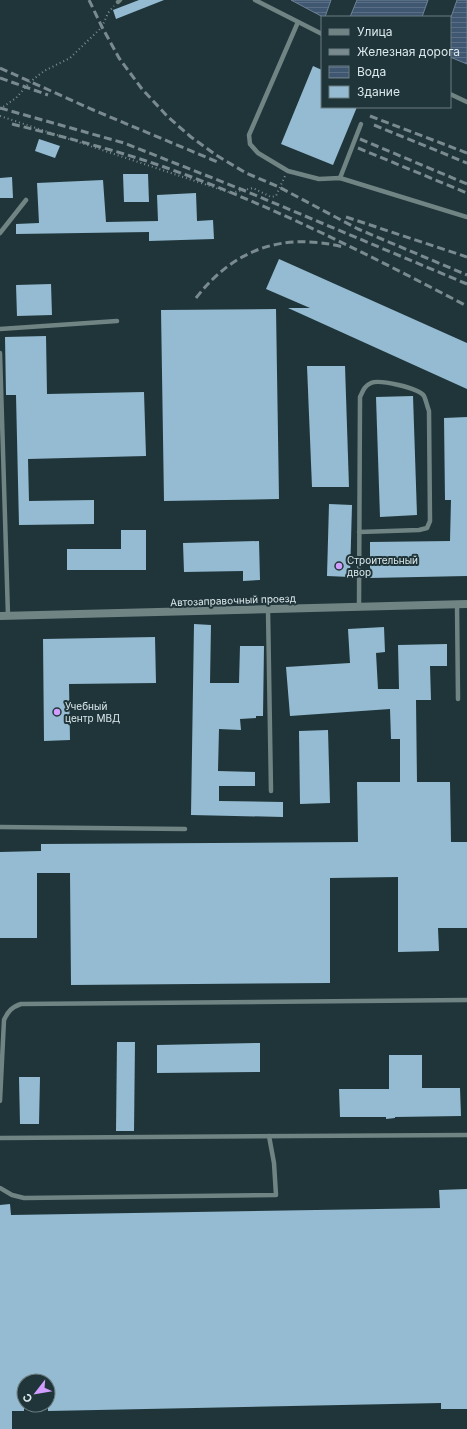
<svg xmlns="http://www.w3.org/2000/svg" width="467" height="1429" font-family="Inter,sans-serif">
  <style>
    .water { fill: url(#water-rules); stroke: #6e8396 }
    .building { fill: #94bbd1 }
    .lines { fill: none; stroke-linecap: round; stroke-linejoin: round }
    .path { stroke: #7c8d91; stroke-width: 2; stroke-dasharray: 1 3; stroke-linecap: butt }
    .lane { stroke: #708484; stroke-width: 4.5 }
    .street { stroke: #708484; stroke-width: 8 }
    .rail { stroke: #7a8b8f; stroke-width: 3; stroke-dasharray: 8 4; stroke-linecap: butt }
    .poi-dot { fill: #d19dfe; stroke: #20353a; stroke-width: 1.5 }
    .labels { text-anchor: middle; stroke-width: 4; stroke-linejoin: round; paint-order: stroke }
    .poi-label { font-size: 10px; fill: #dce9ec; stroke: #20353a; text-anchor: start }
    .street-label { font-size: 10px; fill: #dce9ec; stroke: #20353a }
  </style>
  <defs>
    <pattern id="water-rules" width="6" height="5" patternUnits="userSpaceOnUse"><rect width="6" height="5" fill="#3f5771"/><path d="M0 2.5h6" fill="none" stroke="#5a6f85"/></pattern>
  </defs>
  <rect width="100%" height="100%" fill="#20353a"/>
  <!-- water -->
  <g class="water">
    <polygon points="291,0 331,0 325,17 323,17"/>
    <polygon points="357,0 428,0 422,17 350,17"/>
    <polygon points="457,0 467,0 467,64 450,57 450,20"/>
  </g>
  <!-- building -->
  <g class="building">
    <polygon points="139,0 164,0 116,19 113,10"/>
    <polygon points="313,66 322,70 322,107 357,107 333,165 281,144"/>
    <polygon points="39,139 60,146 55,158 35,151"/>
    <polygon points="123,174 148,174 149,202 124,202"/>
    <polygon points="12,177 13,198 0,198 0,178"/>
    <polygon points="103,180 106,222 158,221 157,195 196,193 197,221 213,220 214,239 149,241 149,232 16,234 16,224 39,223 37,183"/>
    <polygon points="279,259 467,343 467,389 288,308 310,308 266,289"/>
    <polygon points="51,284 52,315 17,316 16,285"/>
    <polygon points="276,309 279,499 164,501 161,310"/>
    <polygon points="46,336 47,394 144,392 146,456 28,459 29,501 94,500 94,524 19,525 16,395 6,395 5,337"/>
    <polygon points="307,366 345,366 349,487 312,487"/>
    <polygon points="413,396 417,515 380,517 376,397"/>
    <polygon points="467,417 467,576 370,578 370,542 450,541 451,500 445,500 444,418"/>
    <polygon points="329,504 352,505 350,577 327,576"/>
    <polygon points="121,530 146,530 146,570 67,570 67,549 121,549"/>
    <polygon points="259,541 260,580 243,581 243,571 184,572 183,543"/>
    <polygon points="194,624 211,625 210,683 239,683 240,646 264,646 263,716 256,716 256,718 240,719 241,730 219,729 218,771 255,772 255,786 219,786 219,801 283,802 283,817 191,815"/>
    <polygon points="384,627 385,652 376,653 378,689 399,689 398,645 447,644 447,666 430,666 431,700 416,700 417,782 450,782 451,842 467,842 467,928 438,928 439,951 398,952 398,877 330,878 330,983 71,985 70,873 37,873 37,938 0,938 0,852 41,851 41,844 358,842 357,782 400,782 400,739 391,739 390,709 290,716 286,667 350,663 348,629"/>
    <polygon points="155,637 156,683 69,684 70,740 44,741 43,639"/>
    <polygon points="328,730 330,803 300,804 299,731"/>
    <polygon points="117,1042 135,1042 134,1131 116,1131"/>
    <polygon points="260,1043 260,1072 157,1073 157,1045"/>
    <polygon points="389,1055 422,1055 422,1088 460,1088 461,1116 395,1117 395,1118 386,1119 386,1117 340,1117 339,1089 389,1089"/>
    <polygon points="19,1077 40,1077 39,1124 20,1124"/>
    <polygon points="467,1189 467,1409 441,1409 441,1403 48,1411 48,1381 24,1381 24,1411 12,1411 12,1429 0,1429 0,1205 10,1204 11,1215 440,1208 439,1190"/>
  </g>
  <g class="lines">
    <!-- path -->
    <g class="path">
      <polyline points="0,109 16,98 30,82 44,71 70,58 102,27 108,13 114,6"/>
      <polyline points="0,116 231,193 253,188 271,197 276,196 285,176"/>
    </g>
    <!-- lane -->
    <g class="lane">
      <polyline points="255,0 322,34"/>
      <polyline points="118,2 120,0"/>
      <polyline points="298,22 249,135 250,144 258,153 288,171 319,179 340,178 467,217"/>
      <polyline points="450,94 467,102"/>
      <polyline points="340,178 361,124"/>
      <polyline points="0,233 26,200"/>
      <polyline points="0,329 117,321"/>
      <polyline points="0,353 8,616"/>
      <polyline points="457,604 458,699"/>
      <path d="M359,607L360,397C363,391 364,386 371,383C379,379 419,388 424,396C426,400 427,406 429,411L430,521L427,528L419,530L359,532"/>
      <polyline points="268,609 271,791"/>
      <polyline points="0,827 185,829"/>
      <path d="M0,1101L4,1020C8,1011 12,1007 21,1004L467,1000"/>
      <polyline points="0,1138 467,1135"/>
      <polyline points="0,1188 12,1195 24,1198 276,1195 274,1163 269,1136"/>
    </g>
    <!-- street -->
    <polyline class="street" points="0,616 467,604"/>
    <!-- rail -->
    <g class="rail">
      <polyline points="89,0 102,27 119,58 142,89 168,117 191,137 216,155 246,173 279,187 358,229 467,275"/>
      <polyline points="0,68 91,109 220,163"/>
      <polyline points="0,78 48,95"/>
      <polyline points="0,108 124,143 243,190 467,284"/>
      <polyline points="370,116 467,153"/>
      <path d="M12,124C64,137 116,150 167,168C271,205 369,255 467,306"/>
      <polyline points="374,125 467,163"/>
      <polyline points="360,139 467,184"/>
      <polyline points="358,148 467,193"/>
      <polyline points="346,217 467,257"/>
      <path d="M196,298C234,249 283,232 343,247"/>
    </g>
  </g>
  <!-- markers -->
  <g class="poi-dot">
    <circle cx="339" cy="566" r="4"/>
    <circle cx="57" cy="712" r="4"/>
  </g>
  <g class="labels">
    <!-- poi labels -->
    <g class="poi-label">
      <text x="347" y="564">Строительный<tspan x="347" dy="12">двор</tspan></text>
      <text x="65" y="710">Учебный<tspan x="65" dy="12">центр МВД</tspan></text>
    </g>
    <!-- street labels -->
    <g class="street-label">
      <text transform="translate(233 600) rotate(-2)" y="4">Автозаправочный проезд</text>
    </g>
  </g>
  <!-- legend -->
  <rect x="321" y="16" width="130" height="92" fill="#20353a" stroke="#6b7d81"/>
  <rect x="329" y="29" width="20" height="6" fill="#708484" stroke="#6b7d81"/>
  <text x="357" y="36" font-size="12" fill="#dce9ec">Улица</text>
  <rect x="329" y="49" width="20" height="6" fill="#7a8b8f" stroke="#6b7d81"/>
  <text x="357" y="56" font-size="12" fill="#dce9ec">Железная дорога</text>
  <rect x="329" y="66" width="20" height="12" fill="url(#water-rules)" stroke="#6b7d81"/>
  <text x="357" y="76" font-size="12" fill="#dce9ec">Вода</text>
  <rect x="329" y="86" width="20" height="12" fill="#94bbd1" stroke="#6b7d81"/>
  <text x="357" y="96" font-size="12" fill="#dce9ec">Здание</text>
  <!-- north arrow -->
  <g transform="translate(36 1393) rotate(239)"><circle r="19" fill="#20353a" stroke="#6b7d81"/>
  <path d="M0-3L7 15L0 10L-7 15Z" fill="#d19dfe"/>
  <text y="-6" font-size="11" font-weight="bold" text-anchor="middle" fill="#dce9ec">С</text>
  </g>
</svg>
